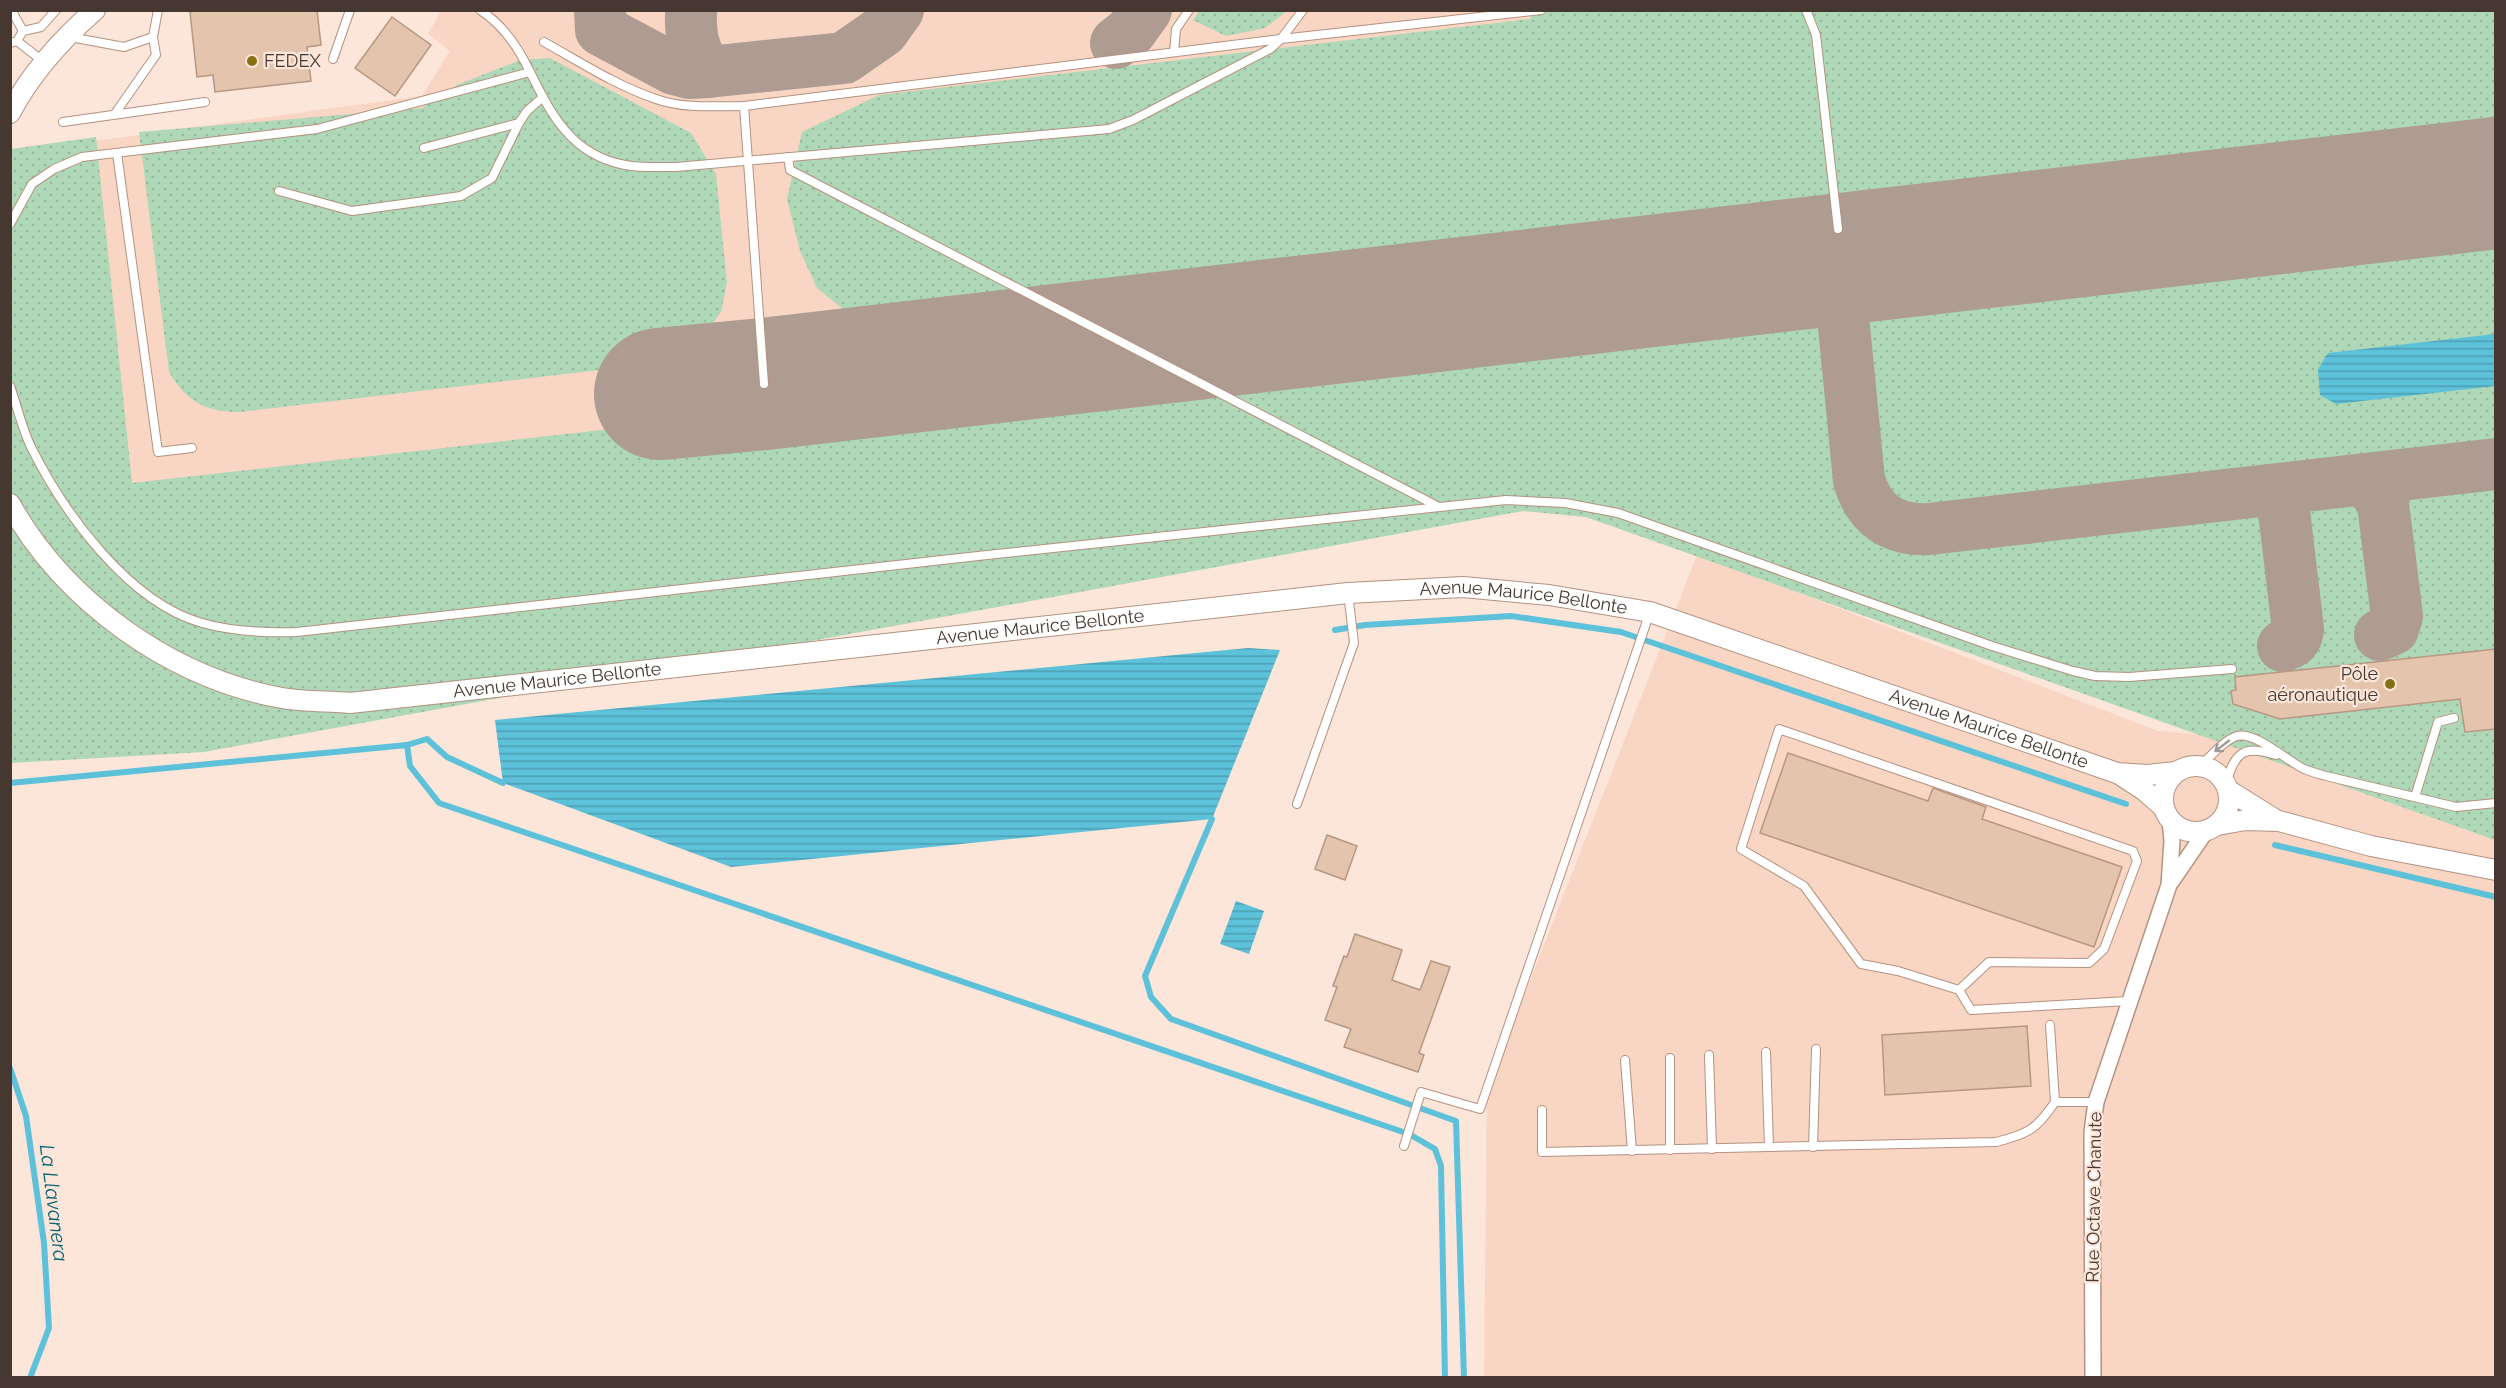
<svg xmlns="http://www.w3.org/2000/svg" width="2506" height="1388" font-family="Raleway,sans-serif">
  <style>
    .built { fill: #f9d6c3 }
    .grass { fill: url(#grass-dots) }
    .water { fill: url(#water-rules) }
    .lines { fill: none; stroke-linecap: round; stroke-linejoin: round }
    .stream { stroke: #5cc1d9; stroke-width: 6 }
    .taxiway { stroke: #ae9b91; stroke-width: 52 }
    .runway { stroke: #ae9b91; stroke-width: 132 }
    .building { fill: #e5c4ad; stroke: #b79781; stroke-width: 1.5 }
    .service-casing { stroke: #b3927f; stroke-width: 10 }
    .minor-casing { stroke: #b3927f; stroke-width: 18 }
    .tertiary-casing { stroke: #b3927f; stroke-width: 22 }
    .service { stroke: #fff; stroke-width: 8 }
    .minor { stroke: #fff; stroke-width: 15 }
    .tertiary { stroke: #fff; stroke-width: 20 }
    .oneway { stroke: #a29b98 }
    .poi-dot { fill: #857112; stroke: #fce5d9; stroke-width: 2 }
    .labels { text-anchor: middle; stroke-width: 4.5; stroke-linejoin: round; paint-order: stroke }
    .poi-label { font-size: 18px; fill: #463730; stroke: #fce5d9; text-anchor: start }
    .street-label { font-size: 18px; fill: #463730; stroke: #fce5d9 }
    .water-label { font-size: 20px; font-style: italic; fill: #035e6e; stroke: #fce5d9 }
  </style>
  <defs>
    <pattern id="grass-dots" width="8" height="8" patternUnits="userSpaceOnUse" patternTransform="scale(1.5)"><rect width="8" height="8" fill="#aed8b7"/><path d="M2 2h.1M6 6h.1" fill="none" stroke="#97ba9e" stroke-width="1.8" stroke-linecap="round"/></pattern>
    <pattern id="water-rules" width="6" height="5" patternUnits="userSpaceOnUse" patternTransform="scale(1.5)"><rect width="6" height="5" fill="#5cc1d9"/><path d="M0 2.5h6" fill="none" stroke="#4e9eb0"/></pattern>
  </defs>
  <rect width="100%" height="100%" fill="#fce5d9"/>
  <!-- built -->
  <polygon class="built" points="441,11 2495,11 2495,729 1724,564 2158,731 2495,759 2495,1377 1484,1377 1487,1090 1697,555 1586,517 1523,511 157,618 10,178 22,151 422,96 450,51 428,34"/>
  <!-- grass -->
  <g class="grass">
    <polygon points="1200,10 1287,10 1287,11 1265,28 1226,36 1193,20"/>
    <polygon points="1534,11 2495,11 2495,153 1030,324 1028,319 916,327 865,318 843,309 817,288 800,251 787,199 802,132 879,95 1530,19"/>
    <path d="M550,58L691,133L716,174L727,283L721,312L705,334L683,350L651,364L240,412C206,412 187,402 169,372L139,132L422,108L457,85L520,60Z"/>
    <path d="M96,137L132,483L1782,297C1804,301 1811,301 1824,320L1843,481C1858,521 1877,537 1920,541L2269,505L2495,477V840L1586,517L1523,511L204,752L11,763V149Z"/>
    <path d="M2495,213V448L1908,514C1893,506 1882,499 1873,484L1853,318C1858,301 1865,294 1880,284Z"/>
  </g>
  <!-- water -->
  <g class="water">
    <polygon points="2495,334 2495,386 2336,404 2320,395 2318,369 2328,353"/>
    <polygon points="1248,648 1280,650 1212,819 731,867 503,783 495,720"/>
    <polygon points="1236,901 1264,911 1249,954 1220,944"/>
  </g>
  <g class="lines">
    <!-- stream -->
    <g class="stream">
      <polyline points="1335,630 1365,625 1511,616 1621,632 2126,804"/>
      <polyline points="407,745 427,739 447,757 503,783"/>
      <polyline points="10,783 407,745 410,766 439,803 1409,1134 1435,1149 1441,1166 1445,1378"/>
      <polyline points="1212,819 1145,976 1151,997 1171,1019 1456,1121 1464,1378"/>
      <polyline points="2275,845 2496,897"/>
      <polyline points="10,1068 26,1116 44,1243 49,1328 30,1378"/>
    </g>
    <!-- taxiway -->
    <g class="taxiway">
      <polyline points="600,10 601,30 674,69 689,73 708,72 844,58 883,31 898,10"/>
      <path d="M691,13C690,37 694,52 708,72"/>
      <polyline points="1116,43 1131,31 1146,10"/>
      <path d="M1896,252C1872,259 1850,262 1840,286L1859,480C1869,515 1893,531 1929,529L2496,464"/>
      <path d="M1777,266C1812,270 1827,273 1841,307"/>
      <polyline points="2359,480 2373,488 2383,504 2397,616 2393,629 2380,635"/>
      <path d="M2272,490L2281,497L2283,503L2298,629C2297,640 2293,642 2283,646"/>
    </g>
    <!-- runway -->
    <polyline class="runway" points="660,394 764,384 2496,183"/>
  </g>
  <!-- building -->
  <g class="building">
    <polygon points="199,10 317,10 321,45 307,47 311,81 215,92 213,75 197,77 190,12"/>
    <polygon points="392,17 431,45 395,96 355,68"/>
    <polygon points="2496,649 2496,729 2465,732 2460,699 2280,719 2233,704 2231,691 2236,690 2235,677"/>
    <polygon points="1788,753 1928,801 1933,788 1986,807 1982,819 2122,867 2094,947 1760,833"/>
    <polygon points="1327,835 1357,846 1345,880 1315,869"/>
    <polygon points="1355,934 1402,950 1392,980 1420,990 1431,961 1450,967 1419,1053 1424,1055 1418,1072 1344,1047 1351,1029 1325,1020 1337,987 1333,986 1344,956 1347,957"/>
    <polygon points="2027,1026 2031,1086 1885,1095 1882,1035"/>
  </g>
  <g class="lines">
    <defs>
      <g id="service">
        <polyline points="14,10 13,13 23,31"/>
        <path d="M480,10C502,24 518,47 529,70C551,114 571,155 625,165C641,168 659,167 676,167L1109,129L1133,120L1270,49L1281,39L1303,10"/>
        <polyline points="1806,10 1816,35 1838,229"/>
        <polyline points="70,37 124,47 153,37"/>
        <polyline points="17,41 23,31 41,27 56,10"/>
        <path d="M544,42C580,62 617,86 656,99C683,109 716,106 744,106L1281,39L1541,10"/>
        <polyline points="10,43 17,41 44,62"/>
        <polyline points="1174,52 1176,29 1189,10"/>
        <polyline points="333,59 350,10"/>
        <polyline points="744,106 764,384"/>
        <polyline points="114,115 156,55 153,37 158,10"/>
        <polyline points="63,122 205,102"/>
        <polyline points="424,148 519,123"/>
        <polyline points="117,153 158,452 192,448"/>
        <polyline points="788,157 790,170 1437,506"/>
        <polyline points="279,191 352,211 461,196 492,178 519,123 527,111 543,97"/>
        <polyline points="10,224 32,184 54,169 82,157 317,129 530,72"/>
        <path d="M10,386C17,406 22,428 31,447C64,513 128,602 202,623C234,632 265,633 297,632L978,556L1506,500L1565,503L1618,513L1992,646L2073,671L2095,676L2129,677L2232,669"/>
        <path d="M2200,766C2211,756 2223,741 2237,736C2255,731 2287,761 2304,769C2311,772 2319,774 2326,776L2456,807L2496,803"/>
        <path d="M2226,784C2235,751 2244,745 2276,755"/>
        <polyline points="2415,797 2438,722 2454,718"/>
        <polyline points="1297,804 1354,643 1348,593"/>
        <polyline points="1959,990 1989,962 2089,963 2104,949 2137,861 2133,851 1779,729 1741,849 1804,886 1861,964 1898,971 1959,990 1971,1010 2128,1001"/>
        <polyline points="2050,1025 2055,1102 2096,1102"/>
        <polyline points="1766,1052 1769,1147"/>
        <polyline points="1709,1055 1712,1149"/>
        <polyline points="1670,1058 1670,1150"/>
        <polyline points="1625,1060 1632,1151"/>
        <path d="M1542,1110V1152L1996,1142C2028,1134 2037,1129 2055,1102"/>
        <polyline points="1404,1146 1421,1092 1480,1109 1650,612"/>
        <polyline points="1813,1147 1816,1049"/>
      </g>
      <g id="minor">
        <polyline points="2171,882 2206,831"/>
        <polyline points="2093,1378 2092,1132 2096,1102 2169,885 2172,841 2170,820"/>
      </g>
      <g id="tertiary">
        <path d="M10,113C31,73 62,39 95,10"/>
        <path id="s1" d="M10,504C65,602 171,678 282,698C304,702 328,701 350,703L1348,593L1463,587L1549,595L1650,612L2117,773L2147,775L2176,772"/>
        <circle cx="2196" cy="799" r="33"/>
        <polyline points="2119,774 2145,791 2163,807"/>
        <polyline points="2228,790 2276,820"/>
        <polyline points="2217,825 2246,820 2279,821 2371,846 2496,870"/>
      </g>
    </defs>
    <!-- service casing -->
    <use href="#service" class="service-casing"/>
    <!-- minor casing -->
    <use href="#minor" class="minor-casing"/>
    <!-- tertiary casing -->
    <use href="#tertiary" class="tertiary-casing"/>
    <!-- service -->
    <use href="#service" class="service"/>
    <!-- minor -->
    <use href="#minor" class="minor"/>
    <!-- tertiary -->
    <use href="#tertiary" class="tertiary"/>
  </g>
  <!-- one-way arrows -->
  <defs><path id="oneway-shaft" d="M-6 0H5M1.5-3L5.5 0L1.5 3" fill="none" stroke-width="1.6" stroke-linecap="round" stroke-linejoin="round" transform="scale(1.5)"/></defs>
  <use class="oneway" href="#oneway-shaft" transform="translate(2222 746) rotate(142)"/>
  <!-- markers -->
  <g class="poi-dot">
    <circle cx="252" cy="61" r="6"/>
    <circle cx="2390" cy="684" r="6"/>
  </g>
  <g class="labels">
    <!-- poi labels -->
    <g class="poi-label">
      <text x="264" y="67">FEDEX</text>
      <text x="2378" y="680" text-anchor="end">Pôle<tspan x="2378" dy="21">aéronautique</tspan></text>
    </g>
    <!-- street labels -->
    <g class="street-label">
      <text dy="6" stroke="none"><textPath href="#s1" startOffset="1593">Avenue Maurice Bellonte</textPath></text>
      <text dy="6" stroke="none"><textPath href="#s1" startOffset="1107">Avenue Maurice Bellonte</textPath></text>
      <text dy="6" stroke="none"><textPath href="#s1" startOffset="621">Avenue Maurice Bellonte</textPath></text>
      <text dy="6" stroke="none"><textPath href="#s1" startOffset="2079">Avenue Maurice Bellonte</textPath></text>
      <text transform="translate(2094 1197) rotate(-89)" y="6">Rue Octave Chanute</text>
    </g>
    <!-- water labels -->
    <g class="water-label">
      <text transform="translate(54 1203) rotate(83)" y="7">La Llavanera</text>
    </g>
  </g>
  <!-- border -->
  <rect width="2506" height="1388" fill="none" stroke="#463730" stroke-width="24"/>
</svg>
